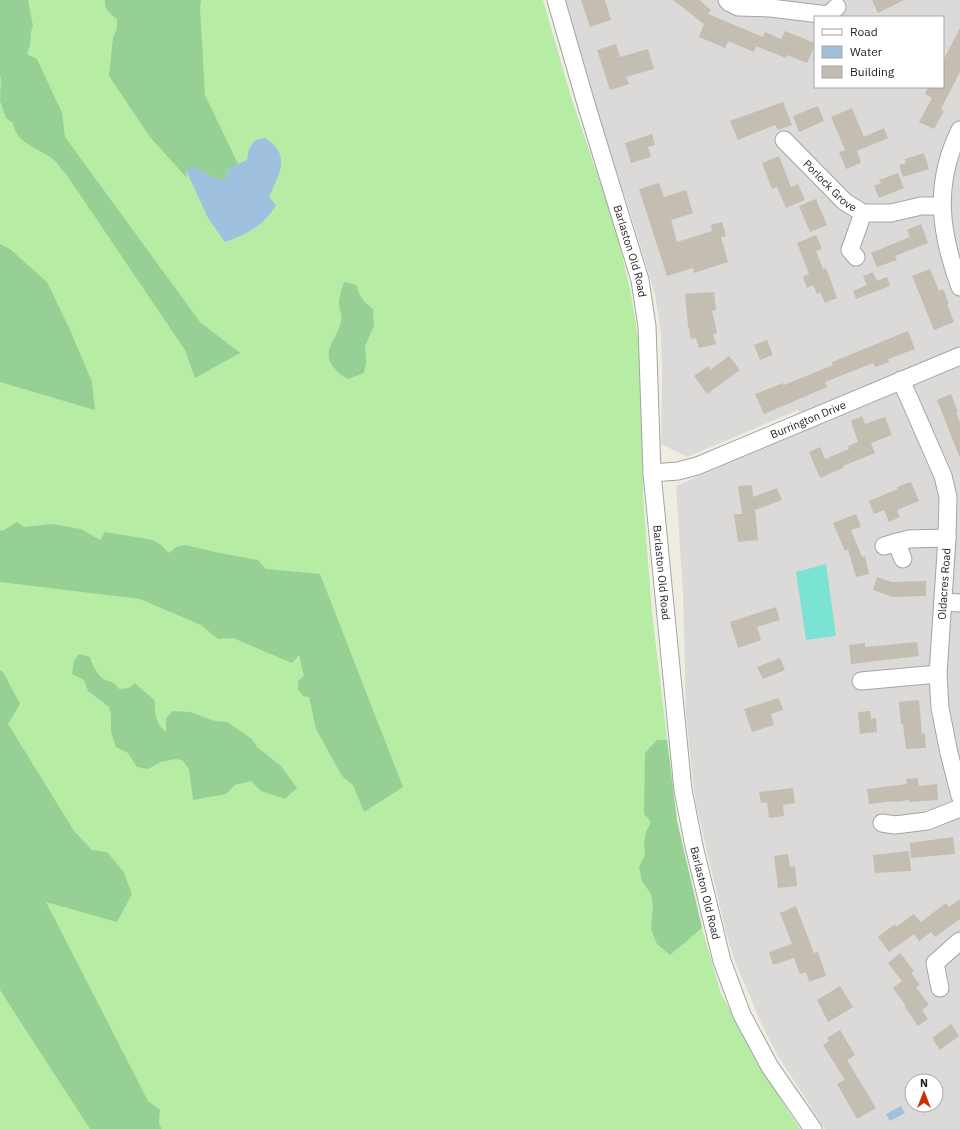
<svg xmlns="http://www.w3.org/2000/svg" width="960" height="1129" font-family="'IBM Plex Sans',sans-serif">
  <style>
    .residential { fill: #dbdad9; fill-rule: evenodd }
    .grass { fill: #b6eca4 }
    .forest { fill: #97d094 }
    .pitch { fill: #7ae3d4 }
    .water { fill: #9fc1df }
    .building { fill: #c3bdb2 }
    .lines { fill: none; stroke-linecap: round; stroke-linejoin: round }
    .minor-casing { stroke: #a4a4a4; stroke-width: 19 }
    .minor { stroke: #fff; stroke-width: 17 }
    .labels { text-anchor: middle; stroke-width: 3.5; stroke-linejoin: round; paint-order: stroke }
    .street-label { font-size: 11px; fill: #1d1d1d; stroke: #fff }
  </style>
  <rect width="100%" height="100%" fill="#efede2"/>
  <!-- residential -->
  <path class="residential" d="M564,0H960V1129H825L778,1056L762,1025L735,962L725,929L695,800L686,715L683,593L676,486L807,429L798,410L687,457L661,444L662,370L661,334L655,294L630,212L592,97ZM815,17H943V87H815ZM912,1081H936V1105H912Z"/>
  <!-- grass -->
  <polygon class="grass" points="0,0 543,0 572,100 616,229 631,294 638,337 643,431 643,496 652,613 677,821 702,928 721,994 782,1102 800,1129 0,1129"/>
  <!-- forest -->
  <g class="forest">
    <path d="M0,0H28L33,26L31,32L30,45L27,54L37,59L62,113L65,137L200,322L240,353L195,378L185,350L66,174C62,170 58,164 54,160C39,148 16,144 13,123L6,118L0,101L1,78L0,76Z"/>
    <path d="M105,0H201L200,8L205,95L238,164L228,169L226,178L220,180L199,170H186L187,178L150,137L109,76L113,38L117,28V19C111,15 104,9 105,0Z"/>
    <polygon points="0,244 10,249 47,282 70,330 92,382 95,410 0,382"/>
    <path d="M344,282L357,285C358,296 364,302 373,309L374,325L365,347L366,362L364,373L348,379C340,375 337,372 332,365C322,349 338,337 341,322C343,316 339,309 339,303C339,296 342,289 344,282Z"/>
    <polygon points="17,522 24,527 52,524 81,529 100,540 105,532 153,540 161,545 169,553 176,547 185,545 215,552 258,560 266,569 320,574 403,787 364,812 353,785 342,776 316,729 309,697 303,696 298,689 298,681 304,676 299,655 292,663 233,638 218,639 201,625 140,599 0,582 0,531 4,530"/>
    <path d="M79,654L90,657C92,664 95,671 101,677C107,683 113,679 119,689L129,688L135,683L155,701C154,712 156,725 166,732V718L173,711L190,712L215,721L227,722L252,739L257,747L281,766L297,788L285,799L261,791L251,781L235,785L226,794L193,800L189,769L182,760L175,759L161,762L148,769L137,767L128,753L116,747L111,732V714L109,707L88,691L84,680L72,674L74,661Z"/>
    <polygon points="0,670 3,672 20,704 8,724 74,831 92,850 107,852 123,871 132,894 117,922 46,902 148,1101 160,1110 159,1123 162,1129 90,1129 0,990"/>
    <polygon points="657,740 667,740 677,821 702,928 670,955 657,944 651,929 653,906 651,894 642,881 639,867 645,855 644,844 646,832 651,822 644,814 645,753"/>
  </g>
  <!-- pitch -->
  <polygon class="pitch" points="826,564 836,636 806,640 796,572"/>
  <!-- water -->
  <g class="water">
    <path d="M265,138C292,154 279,175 269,197L276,205C264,226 247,234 225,242L208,218L186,170L193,166L199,170L220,180L226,178L229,168L247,160L249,149L255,140Z"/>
    <polygon points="901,1106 905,1113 890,1121 886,1114"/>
  </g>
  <!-- building -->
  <g class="building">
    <polygon points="581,0 605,0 611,20 590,27"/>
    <polygon points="673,0 699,0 711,10 708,14 763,37 765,32 781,39 785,31 815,43 815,45 807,63 787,55 786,58 756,46 754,52 728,41 725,48 699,37 704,24"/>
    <polygon points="872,0 904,0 878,13"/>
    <polygon points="960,28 960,72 941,109 944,111 934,129 919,122 932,98 925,94 928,87 943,87 943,61"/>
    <polygon points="616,44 620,57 648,49 654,69 626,77 629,84 610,90 597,50"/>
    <polygon points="783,102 792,125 778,130 775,125 738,140 730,121"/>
    <polygon points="818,106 824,121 799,132 793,116"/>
    <polygon points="852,108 864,137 884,128 888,138 857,151 861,163 846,169 839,152 845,150 831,117"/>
    <polygon points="652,134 655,145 648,147 651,157 631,163 625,143"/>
    <polygon points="924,153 929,169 903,177 899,165 906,163 905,159"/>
    <polygon points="779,156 791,187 798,184 805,200 786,208 777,187 772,189 762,163"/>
    <polygon points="898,173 904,188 879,198 874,186 881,183 879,180"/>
    <polygon points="659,183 664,197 686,190 693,213 671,220 677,242 712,231 711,225 722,222 726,236 721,237 728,262 694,273 693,268 667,276 639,189"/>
    <polygon points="816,199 827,225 810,232 799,206"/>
    <polygon points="921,224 928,243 895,256 897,260 877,267 871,253 910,237 907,230"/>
    <polygon points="816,235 822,249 816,251 823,269 826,268 837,298 825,303 820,292 817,294 813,285 807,288 803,277 809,274 797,243"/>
    <polygon points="930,269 939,291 943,289 949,304 947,304 954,322 934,330 912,276"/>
    <polygon points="873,272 877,281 887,277 890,286 856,299 853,291 867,285 863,276"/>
    <polygon points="714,292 716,310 712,311 717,333 713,334 716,344 699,348 696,338 691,339 688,325 685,294"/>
    <polygon points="908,331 915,349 888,359 889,362 875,367 873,363 825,382 827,387 764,414 755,394 783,383 784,385 833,365 832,362"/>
    <polygon points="767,340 773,355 760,360 754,345"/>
    <polygon points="729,356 740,370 707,394 694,376 708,366 710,370"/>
    <polygon points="951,394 958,412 956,413 960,422 960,458 937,400"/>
    <polygon points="862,416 865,424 885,417 892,435 871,443 875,453 843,466 843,468 820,478 809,452 820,447 825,459 849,449 848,446 858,442 851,421"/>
    <polygon points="911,482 919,501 897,510 900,517 889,522 884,510 874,514 869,501 898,489 897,487"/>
    <polygon points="752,485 753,497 777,488 782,500 755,510 758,540 738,542 734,514 742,514 738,486"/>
    <polygon points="856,514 861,527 851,530 862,557 865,556 869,574 856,577 848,549 845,551 833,523"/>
    <polygon points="877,577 892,582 926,581 926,596 893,597 873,590"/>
    <polygon points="776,607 780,620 757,627 761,640 738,648 730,622"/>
    <polygon points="917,642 919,656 851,664 849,645 865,643 865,647"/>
    <polygon points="780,658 785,670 763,679 757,667"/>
    <polygon points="779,698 783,710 771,714 774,725 752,732 744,709"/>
    <polygon points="919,700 922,734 925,733 926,748 906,749 903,724 901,724 899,702"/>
    <polygon points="870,711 871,719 876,718 877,732 860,734 858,712"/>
    <polygon points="918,778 919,786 937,784 938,800 909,802 909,800 895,802 895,801 869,804 867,789 907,784 906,779"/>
    <polygon points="793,788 795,803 783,805 784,816 769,818 767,802 761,803 759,792"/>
    <polygon points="953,837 955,854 911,858 910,843"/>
    <polygon points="909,851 911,871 875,873 873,855"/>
    <polygon points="788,854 790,867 795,866 797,886 778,888 774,856"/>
    <polygon points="960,899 960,919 935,937 931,932 919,941 914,934 889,952 878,937 895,924 896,927 914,914 921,922 946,903 949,907"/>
    <polygon points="796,906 814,953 818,952 826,976 809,982 806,972 800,974 794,958 773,965 769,952 792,944 780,913"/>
    <polygon points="900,953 914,971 911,973 920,985 916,987 929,1005 922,1010 928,1019 918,1026 905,1007 906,1006 893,988 902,981 888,963"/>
    <polygon points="840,986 853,1007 828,1022 817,1000"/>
    <polygon points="951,1024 959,1036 940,1050 932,1038"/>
    <polygon points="840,1030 855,1055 847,1060 876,1108 857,1119 837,1084 845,1080 823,1045 829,1041 827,1038"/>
  </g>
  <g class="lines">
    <defs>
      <g id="minor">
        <path id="s1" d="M556,0L587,107L640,280L647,326L652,473L683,790L694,846L722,961L742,1015L770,1067L813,1129"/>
        <polyline points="727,0 730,3 738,7 771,8 828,15 837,7"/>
        <path d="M960,130C933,184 940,233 960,287"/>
        <path id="s2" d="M784,140L845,202L863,213H891L921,206H941"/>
        <polyline points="856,257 850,250 863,213"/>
        <polyline points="901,380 943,476 948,497 947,538 938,674 940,708 949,753 960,796"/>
        <path id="s3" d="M652,473L678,471L697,466L960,356"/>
        <polyline points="896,542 903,559"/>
        <polyline points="884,546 909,539 947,538"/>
        <polyline points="943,602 960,603"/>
        <polyline points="861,681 938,674"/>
        <polyline points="882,823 895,825 927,821 960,808"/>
        <polyline points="940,988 935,963 960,941"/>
      </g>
    </defs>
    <!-- minor casing -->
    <use href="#minor" class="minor-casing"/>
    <!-- minor -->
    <use href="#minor" class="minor"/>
  </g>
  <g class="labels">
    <!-- street labels -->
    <g class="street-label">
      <text dy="4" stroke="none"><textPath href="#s2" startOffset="65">Porlock Grove</textPath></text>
      <text dy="4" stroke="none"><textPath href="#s1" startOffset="262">Barlaston Old Road</textPath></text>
      <text dy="4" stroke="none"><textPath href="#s3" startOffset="166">Burrington Drive</textPath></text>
      <text dy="4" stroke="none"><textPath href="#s1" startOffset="586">Barlaston Old Road</textPath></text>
      <text transform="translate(944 584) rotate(-86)" y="4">Oldacres Road</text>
      <text dy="4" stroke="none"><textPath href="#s1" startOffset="910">Barlaston Old Road</textPath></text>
    </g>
  </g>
  <!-- legend -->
  <rect x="814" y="16" width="130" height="72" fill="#ffffff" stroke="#a5a5a5"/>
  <rect x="822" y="29" width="20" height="6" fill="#ffffff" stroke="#a5a5a5"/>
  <text x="850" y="36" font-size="12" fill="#1d1d1d">Road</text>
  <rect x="822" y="46" width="20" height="12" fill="#9fc1df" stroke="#a5a5a5"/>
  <text x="850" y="56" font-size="12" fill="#1d1d1d">Water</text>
  <rect x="822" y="66" width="20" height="12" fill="#c3bdb2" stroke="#a5a5a5"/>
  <text x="850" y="76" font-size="12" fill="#1d1d1d">Building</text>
  <!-- north arrow -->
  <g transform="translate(924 1093)"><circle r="19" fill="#ffffff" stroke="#a5a5a5"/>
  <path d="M0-3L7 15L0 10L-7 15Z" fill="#c93100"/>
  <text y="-6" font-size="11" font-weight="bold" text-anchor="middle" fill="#1d1d1d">N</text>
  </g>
</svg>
